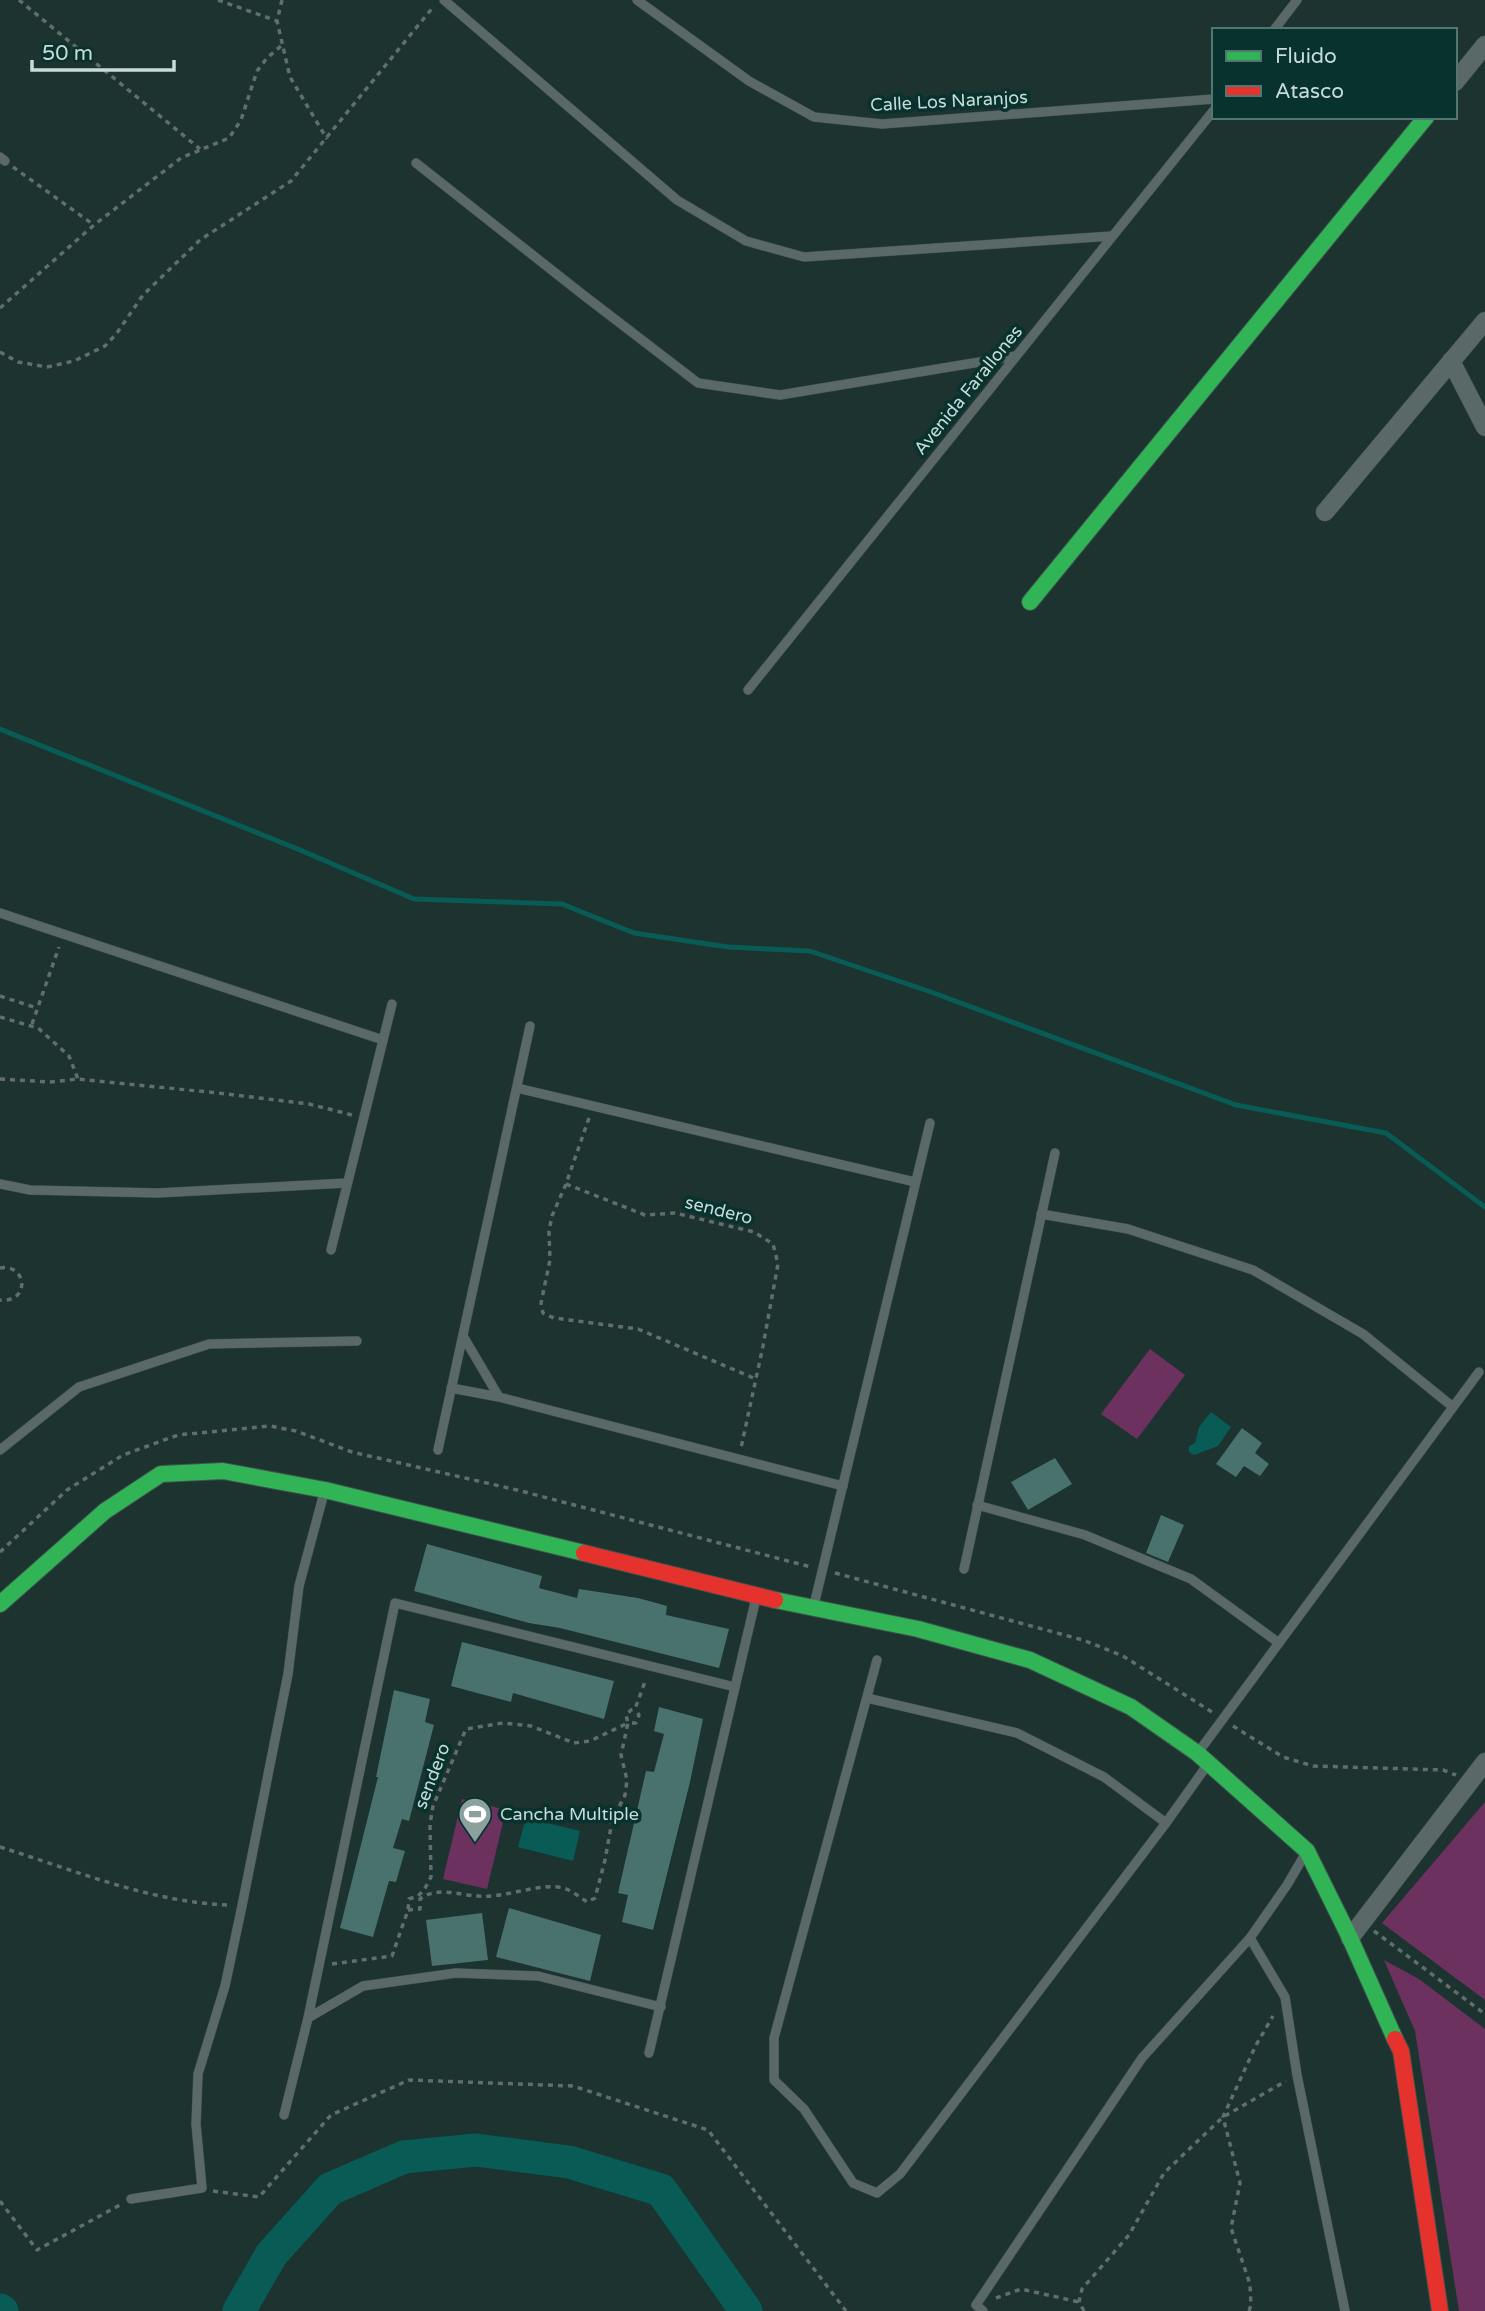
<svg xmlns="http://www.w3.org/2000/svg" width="1485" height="2311" font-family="'Varela Round',sans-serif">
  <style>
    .green { fill: #6d315f }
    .water { fill: #085c55 }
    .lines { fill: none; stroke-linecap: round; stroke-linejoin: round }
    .stream { stroke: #085c55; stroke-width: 5 }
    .river { stroke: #085c55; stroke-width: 33 }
    .building { fill: #49716d }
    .lane-casing { stroke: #3f504e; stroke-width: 10 }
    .street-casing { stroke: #3f504e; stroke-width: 19 }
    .fast-casing { stroke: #3f504e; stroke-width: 18 }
    .jam-casing { stroke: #3f504e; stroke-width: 18 }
    .path { stroke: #616e6d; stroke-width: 3.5; stroke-dasharray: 5 5; stroke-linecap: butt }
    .lane { stroke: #5a6967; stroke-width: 9 }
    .street { stroke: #5a6967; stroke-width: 18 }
    .fast { stroke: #30b455; stroke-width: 16 }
    .jam { stroke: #e5322d; stroke-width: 16 }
    .labels { text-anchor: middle; stroke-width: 7; stroke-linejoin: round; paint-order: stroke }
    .street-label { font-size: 18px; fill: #c7dcd9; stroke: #07322e }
    .poi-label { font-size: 18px; fill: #c7dcd9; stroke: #07322e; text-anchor: start }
  </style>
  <rect width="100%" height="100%" fill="#1c3330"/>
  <!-- green -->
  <g class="green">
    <polygon points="1150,1349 1185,1375 1137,1439 1101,1414"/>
    <polygon points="462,1799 506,1810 487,1889 443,1879"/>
    <polygon points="1485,1802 1485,2000 1382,1923"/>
    <polygon points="1384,1960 1419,1979 1485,2029 1485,2311 1459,2311 1415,2031"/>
  </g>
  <!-- water -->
  <g class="water">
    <polygon points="1211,1412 1231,1427 1218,1446 1194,1455 1189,1452 1189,1446 1195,1443 1199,1427"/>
    <polygon points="526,1818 580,1831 573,1861 518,1847"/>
  </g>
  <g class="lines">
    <!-- stream -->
    <polyline class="stream" points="0,729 300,850 414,899 562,904 634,933 728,947 810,951 931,992 1236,1105 1386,1133 1485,1207"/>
    <!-- river -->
    <g class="river">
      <polyline points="0,2310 2,2311"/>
      <polyline points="239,2311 271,2255 330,2189 404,2157 476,2150 569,2162 661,2190 746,2311"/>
    </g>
  </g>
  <!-- building -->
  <g class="building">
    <polygon points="1242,1428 1262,1443 1255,1453 1269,1464 1260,1476 1244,1466 1236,1477 1216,1464"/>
    <polygon points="1055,1458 1072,1484 1028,1510 1011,1482"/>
    <polygon points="1161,1515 1184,1525 1168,1562 1146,1553"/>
    <polygon points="427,1544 542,1576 539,1588 577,1598 579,1589 638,1598 667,1606 666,1615 729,1629 719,1668 560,1628 529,1623 414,1591"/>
    <polygon points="462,1642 614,1681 604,1719 513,1693 511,1702 451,1686"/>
    <polygon points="394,1690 430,1699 425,1722 434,1725 409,1821 402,1819 393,1848 405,1851 396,1882 389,1881 373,1937 340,1928 378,1777 376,1777"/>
    <polygon points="659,1707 703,1719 690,1782 653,1930 622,1922 628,1895 618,1893 646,1771 654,1772 664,1734 654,1731"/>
    <polygon points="509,1908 601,1935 590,1981 496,1957"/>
    <polygon points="482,1913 488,1960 432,1966 426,1920"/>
  </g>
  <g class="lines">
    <defs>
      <g id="lane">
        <polyline points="444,0 677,200 746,241 804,257 1112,236"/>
        <polyline points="637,0 749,81 814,117 882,124 1214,99"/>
        <polyline points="1274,30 1297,0"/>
        <polyline points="0,157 5,161"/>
        <polyline points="416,163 582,294 698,383 780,395 1016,356"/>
        <polyline points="748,690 1214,110"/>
        <polyline points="0,913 383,1040"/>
        <polyline points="517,1088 915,1182"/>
        <polyline points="0,1184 30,1190 158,1193 346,1183"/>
        <polyline points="1041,1214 1128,1229 1253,1270 1363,1334 1453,1407"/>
        <polyline points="331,1250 392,1004"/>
        <polyline points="463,1336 499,1397"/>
        <polyline points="451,1388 499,1397 843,1486"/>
        <polyline points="0,1450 79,1387 209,1344 357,1341"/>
        <polyline points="438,1450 530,1026"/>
        <polyline points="977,1505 1085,1535 1191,1579 1279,1643"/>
        <polyline points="964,1569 1055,1153"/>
        <polyline points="814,1605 930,1123"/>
        <polyline points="877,1660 774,2038 774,2080 804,2109 853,2183 877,2193 900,2174 1166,1823 1208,1764"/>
        <polyline points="867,1698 1017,1733 1104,1777 1166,1823"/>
        <polyline points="1200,1750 1479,1372"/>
        <polyline points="1250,1938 1285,1997 1297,2075 1345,2311"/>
        <polyline points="308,2018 363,1986 456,1973 538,1976 661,2007"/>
        <polyline points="649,2053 756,1598"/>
        <polyline points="284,2115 308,2018 395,1603 735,1687"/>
        <polyline points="131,2199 202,2188 196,2124 198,2074 225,1986 242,1906 288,1674 299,1586 324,1493"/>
        <polyline points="983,2311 976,2305 1142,2058 1250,1938 1287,1885 1304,1856"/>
      </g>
      <g id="street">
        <polyline points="1455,82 1485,45"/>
        <polyline points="1451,361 1485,427"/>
        <polyline points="1325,512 1485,321"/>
        <polyline points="1350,1938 1485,1762"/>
      </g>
      <g id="fast">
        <polyline points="1030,602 1426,117"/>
        <polyline points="775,1600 918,1629 1030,1660 1131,1707 1197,1753 1307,1851 1350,1938 1395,2039"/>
        <polyline points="0,1604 105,1511 161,1474 223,1471 325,1490 584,1553"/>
      </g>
      <g id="jam">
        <polyline points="584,1553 775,1600"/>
        <polyline points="1395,2039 1401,2051 1440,2311"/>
      </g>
    </defs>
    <!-- lane casing -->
    <use href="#lane" class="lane-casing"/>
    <!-- street casing -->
    <use href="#street" class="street-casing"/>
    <!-- fast casing -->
    <use href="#fast" class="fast-casing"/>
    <!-- jam casing -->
    <use href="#jam" class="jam-casing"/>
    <!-- path -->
    <g class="path">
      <polyline points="19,0 200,149"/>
      <polyline points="218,0 277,21"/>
      <polyline points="282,0 277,21 290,77 327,139"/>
      <polyline points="13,167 94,225"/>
      <polyline points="0,308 94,225 181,158 229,138 241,120 257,71 267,58 281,46"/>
      <polyline points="0,352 18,362 47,367 74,361 105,346 117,333 143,295 200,240 291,181 434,6"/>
      <polyline points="0,996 37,1008"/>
      <polyline points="0,1017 38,1028 69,1056 78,1079"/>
      <polyline points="32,1024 59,947"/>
      <polyline points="0,1079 50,1082 78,1079 218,1093 309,1104 352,1115"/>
      <polyline points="589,1118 566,1184 552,1216 549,1231 550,1260 541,1303 543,1313 554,1318 638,1329 756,1379"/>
      <polyline points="566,1184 645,1215 675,1213 754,1232 773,1244 778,1264 763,1346 741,1448"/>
      <path d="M0,1268C27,1263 31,1303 0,1300"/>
      <polyline points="0,1552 67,1490 123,1455 178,1435 270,1426 296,1431 352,1452 517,1490 811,1567"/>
      <polyline points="835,1573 1083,1640 1123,1656 1212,1712"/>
      <polyline points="1233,1726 1283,1757 1313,1766 1443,1770 1456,1775"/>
      <path d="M0,1847C74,1870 152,1903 230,1905"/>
      <path d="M408,1910L420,1909V1899C437,1886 459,1895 478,1896C505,1898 531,1885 558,1887C569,1888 578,1896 587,1902L595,1898L605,1860L612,1821L625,1795L627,1780L621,1755L628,1723H636L639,1715L635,1709"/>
      <polyline points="1374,1931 1485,2014"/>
      <polyline points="332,1964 392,1956 408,1910 409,1899 418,1896 424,1890 431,1877 430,1824 433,1806 466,1729 503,1723 531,1726 574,1743 590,1741 628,1723 626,1715 631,1710 635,1709 646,1679"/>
      <polyline points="213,2191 259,2197 331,2115 409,2080 573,2086 708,2130 846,2311"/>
      <polyline points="0,2201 37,2250 120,2205"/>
      <polyline points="996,2298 1021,2289 1079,2302"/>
      <polyline points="1084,2311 1079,2302 1082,2289 1129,2235 1164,2173 1223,2117 1286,2081"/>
      <polyline points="1249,2311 1251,2305 1250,2284 1231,2228 1240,2183 1223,2117 1256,2045 1273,2016"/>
    </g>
    <!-- lane -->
    <use href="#lane" class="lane"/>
    <!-- street -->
    <use href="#street" class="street"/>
    <!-- fast -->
    <use href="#fast" class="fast"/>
    <!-- jam -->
    <use href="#jam" class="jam"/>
  </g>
  <!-- icons -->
  <defs>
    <symbol id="stadium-pin" viewBox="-11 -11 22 30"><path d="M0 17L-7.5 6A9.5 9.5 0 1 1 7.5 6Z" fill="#8ba19e" stroke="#07322e"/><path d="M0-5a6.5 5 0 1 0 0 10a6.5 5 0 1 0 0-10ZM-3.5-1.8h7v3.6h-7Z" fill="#fff"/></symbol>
  </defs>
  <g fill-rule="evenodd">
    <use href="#stadium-pin" x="456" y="1795" width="38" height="52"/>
  </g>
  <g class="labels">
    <!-- street labels -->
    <g class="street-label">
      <text transform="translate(949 101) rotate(-3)" y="6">Calle Los Naranjos</text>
      <text transform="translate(968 390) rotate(-51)" y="6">Avenida Farallones</text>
      <text transform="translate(719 1210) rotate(14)" y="6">sendero</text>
      <text transform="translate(432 1776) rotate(-69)" y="6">sendero</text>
    </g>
    <!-- poi labels -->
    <g class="poi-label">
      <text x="500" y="1820">Cancha Multiple</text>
    </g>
  </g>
  <!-- legend -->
  <rect x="1212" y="28" width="245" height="91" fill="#07322e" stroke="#547672" stroke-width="2"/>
  <rect x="1226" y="51" width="35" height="10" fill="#30b455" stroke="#547672" stroke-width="2"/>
  <text x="1275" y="63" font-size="21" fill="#c7dcd9">Fluido</text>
  <rect x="1226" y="86" width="35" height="10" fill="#e5322d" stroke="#547672" stroke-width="2"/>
  <text x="1275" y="98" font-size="21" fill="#c7dcd9">Atasco</text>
  <!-- scale -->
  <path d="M32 60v10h142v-10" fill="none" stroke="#c7dcd9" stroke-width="3.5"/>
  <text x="42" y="60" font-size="21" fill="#c7dcd9" stroke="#07322e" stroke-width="5" paint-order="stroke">50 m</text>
</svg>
